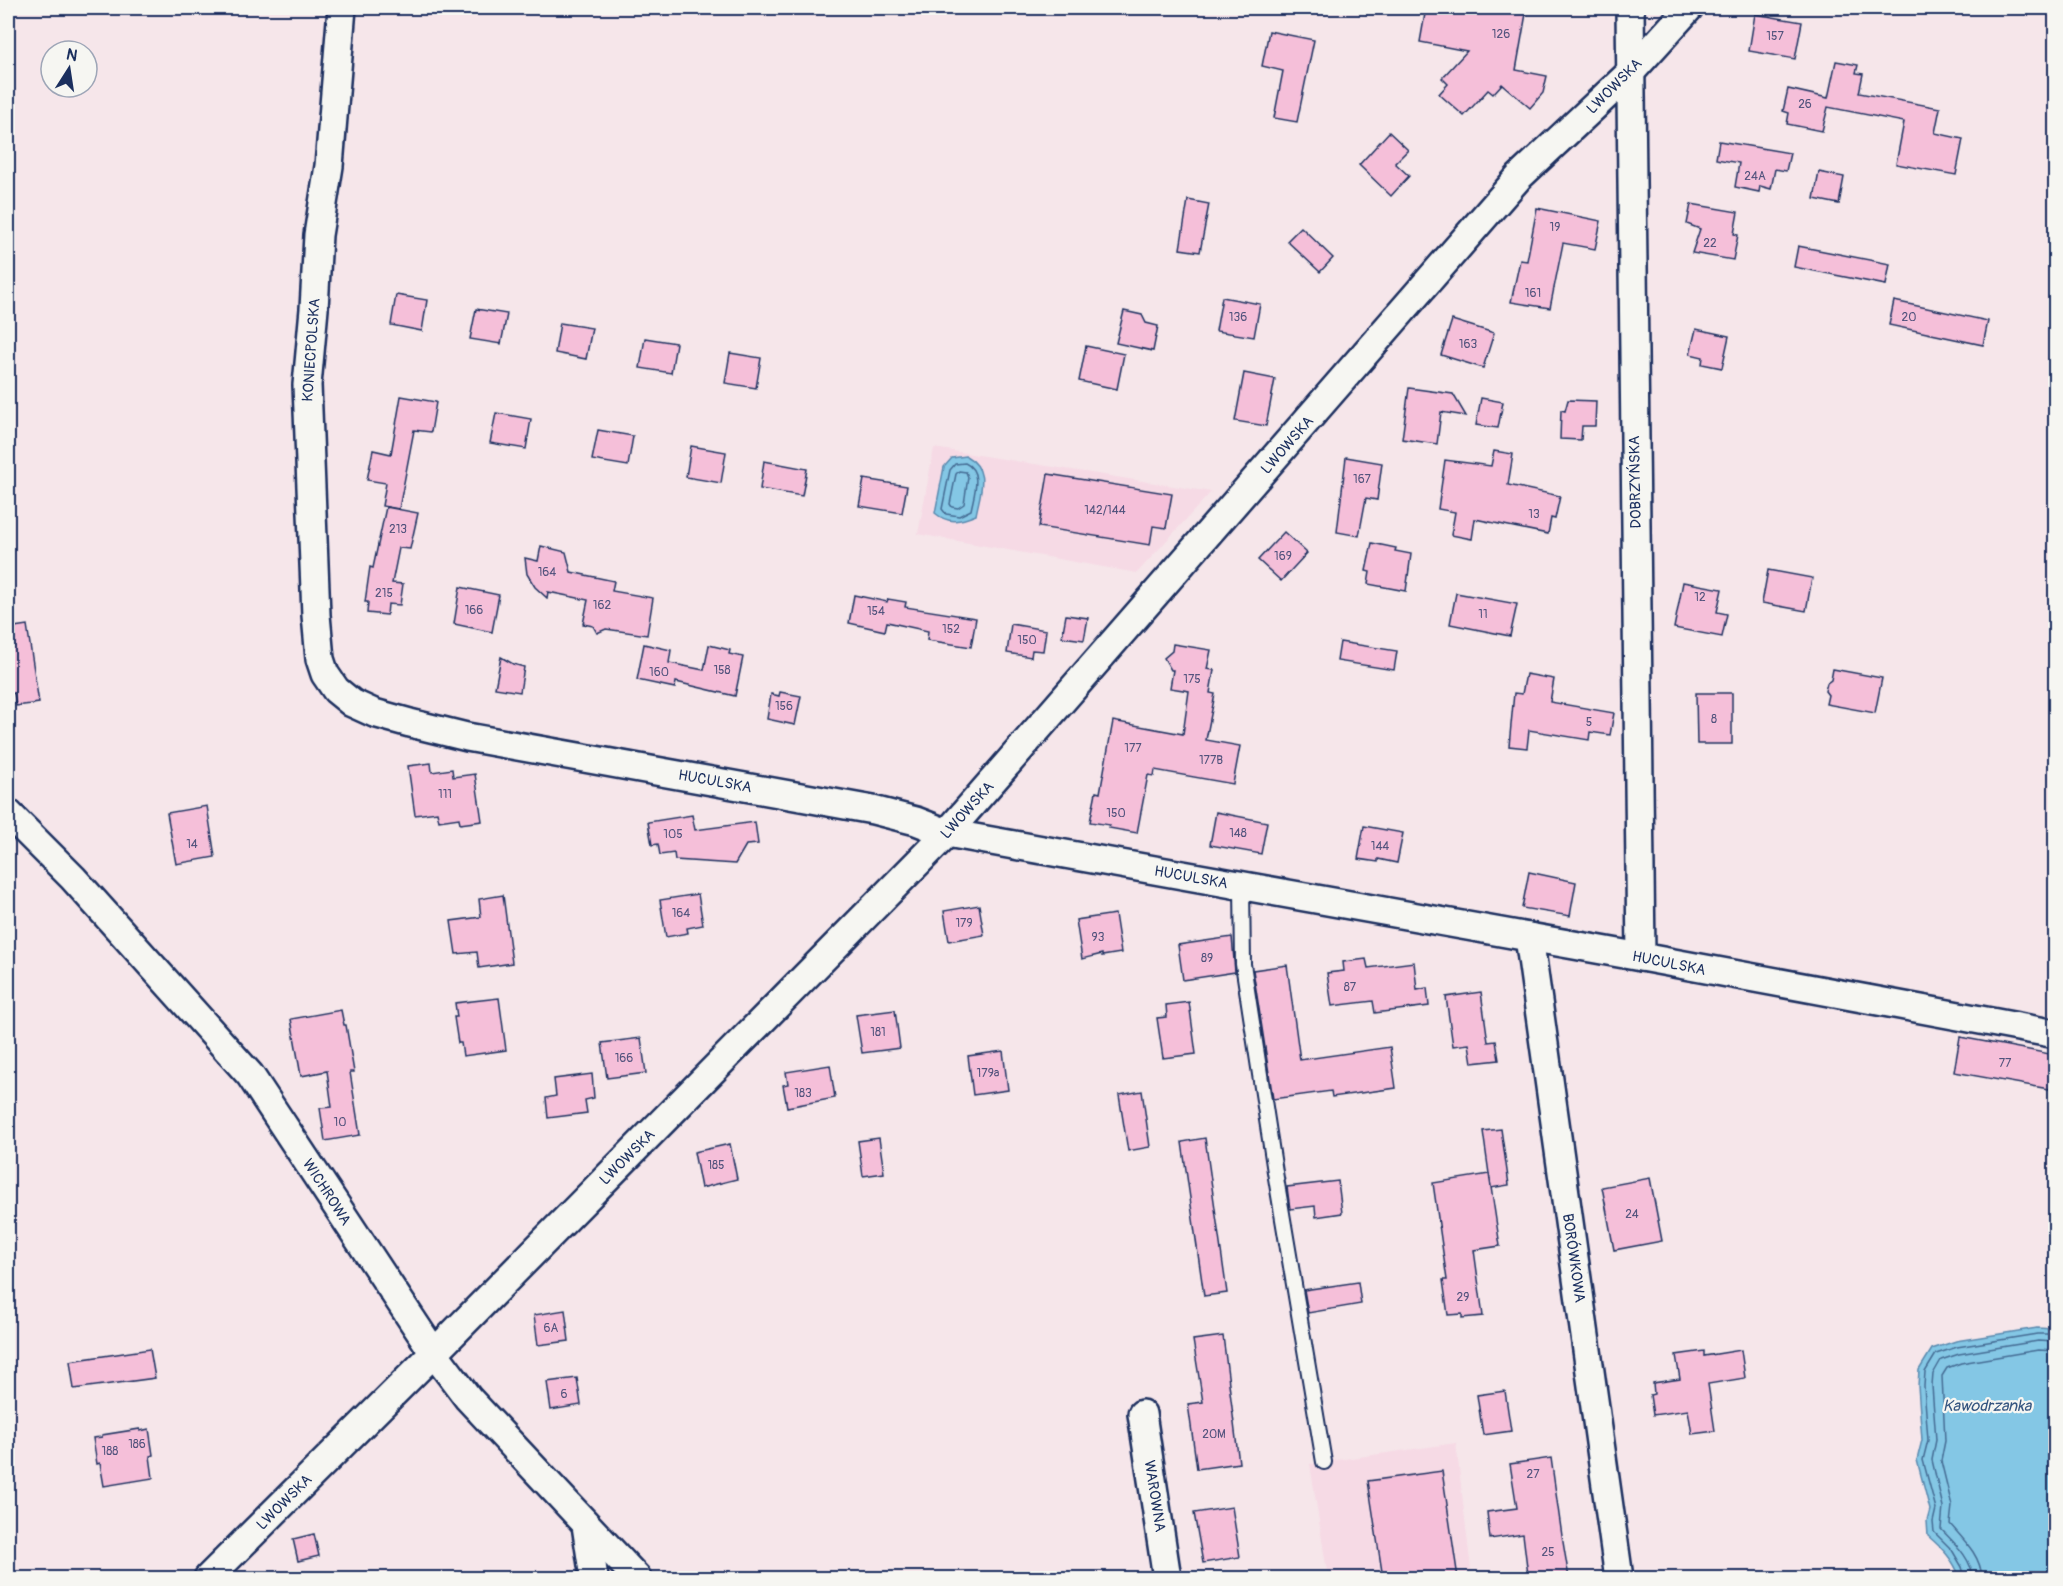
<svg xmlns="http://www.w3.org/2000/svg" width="2063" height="1586" font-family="Pangolin,sans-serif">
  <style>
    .built { fill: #f6dae5 }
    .water { fill: #84c7e5; stroke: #5a8aaf; stroke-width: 1.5 }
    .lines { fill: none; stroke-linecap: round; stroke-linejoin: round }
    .shore { stroke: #456c94; stroke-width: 1.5 }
    .building { fill: #f5bfd9; stroke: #1b2f5e; stroke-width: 1.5 }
    .service-casing { stroke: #1b2f5e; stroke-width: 18 }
    .minor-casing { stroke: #1b2f5e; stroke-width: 32 }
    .service { stroke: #f6f6f2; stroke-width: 14 }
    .minor { stroke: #f6f6f2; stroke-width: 27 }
    .labels { text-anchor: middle; stroke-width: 4.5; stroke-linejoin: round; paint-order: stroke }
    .number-label { font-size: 12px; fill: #52537d }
    .street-label { font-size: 15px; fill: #1b2f5e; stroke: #f6f6f2 }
    .water-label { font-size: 16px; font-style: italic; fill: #355580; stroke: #f6f6f2 }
  </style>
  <rect width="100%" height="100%" fill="#f6e6ea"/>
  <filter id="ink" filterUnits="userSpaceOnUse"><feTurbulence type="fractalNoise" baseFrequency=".0167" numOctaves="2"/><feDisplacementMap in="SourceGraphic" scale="12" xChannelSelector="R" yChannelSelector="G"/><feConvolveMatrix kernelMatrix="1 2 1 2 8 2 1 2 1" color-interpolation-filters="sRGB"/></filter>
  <g filter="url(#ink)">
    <!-- built -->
    <g class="built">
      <polygon points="934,448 1211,492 1137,573 918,534"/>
      <polygon points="1456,1443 1472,1578 1328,1578 1310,1464"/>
    </g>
    <!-- water -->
    <g class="water">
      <path d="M966,456C991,470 980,492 976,515C961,521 949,525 935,513L944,467L952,458Z"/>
      <path d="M2037,1328L2055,1329V1578H1960C1954,1560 1942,1548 1928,1536L1927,1521L1930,1510L1917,1460L1922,1440L1918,1386L1919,1370L1932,1349L1956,1341Z"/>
    </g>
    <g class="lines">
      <!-- shore -->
      <g class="shore">
        <path d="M965,463C983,471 974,494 971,510L959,516L946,514L942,509L950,470L955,464Z"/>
        <polygon points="959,471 966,472 968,477 964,504 958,508 952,507 950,504 956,474"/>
        <polyline points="1965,1578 1962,1567 1952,1550 1934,1532 1933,1522 1936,1509 1923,1460 1928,1440 1924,1386 1925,1372 1936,1354 1957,1347 2037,1334 2056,1334"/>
        <path d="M1973,1578C1971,1557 1954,1543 1941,1529L1943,1507L1932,1460L1936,1440L1932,1386L1933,1374L1941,1360L1959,1354L2038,1341L2056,1342"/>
        <path d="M1982,1578C1981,1556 1964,1540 1950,1524L1952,1506L1941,1461L1945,1441L1942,1376L1947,1368L1961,1363L2038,1350L2056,1351"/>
      </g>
    </g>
    <!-- building -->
    <g class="building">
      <polygon points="1426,8 1527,8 1516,70 1547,76 1543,93 1530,108 1502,84 1493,94 1488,90 1464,116 1439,94 1448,84 1442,78 1467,51 1420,42"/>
      <polygon points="1755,14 1802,22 1795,59 1749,51"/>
      <polygon points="1269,31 1314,40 1297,122 1274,118 1283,71 1262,66"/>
      <polygon points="1836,61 1858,65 1856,73 1863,74 1859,93 1940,108 1935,133 1963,139 1956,175 1896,164 1904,122 1828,107 1822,131 1787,124 1789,113 1783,111 1788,89 1828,98"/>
      <polygon points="1389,132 1408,150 1395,163 1409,176 1391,196 1359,165"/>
      <polygon points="1719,141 1790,153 1786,171 1775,169 1771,189 1760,186 1759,192 1735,187 1739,163 1716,159"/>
      <polygon points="1819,172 1844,177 1839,204 1814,199"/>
      <polygon points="1188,200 1209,204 1200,252 1180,249"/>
      <polygon points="1691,204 1738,212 1734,234 1738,235 1733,260 1692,253 1700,229 1687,224"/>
      <polygon points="1537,208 1601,221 1595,249 1563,243 1550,308 1511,302 1520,260 1527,261"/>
      <polygon points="1301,227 1333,258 1320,272 1287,241"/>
      <polygon points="1798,246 1890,264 1886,285 1794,267"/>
      <polygon points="396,295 427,300 422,331 391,325"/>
      <polygon points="1222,297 1260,304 1254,337 1216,331"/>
      <polygon points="1894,301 1988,321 1983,345 1889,325"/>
      <polygon points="476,309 507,314 501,344 470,339"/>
      <polygon points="1124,311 1142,315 1146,323 1158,326 1153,351 1116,343"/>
      <polygon points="1452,320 1494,333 1483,368 1441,355"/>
      <polygon points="560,323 592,328 586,359 555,353"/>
      <polygon points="1696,329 1729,336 1722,368 1702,364 1703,357 1690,354"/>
      <polygon points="645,338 676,343 671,373 640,368"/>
      <polygon points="1086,346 1124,354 1117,389 1079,381"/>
      <polygon points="730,353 761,358 756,388 725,383"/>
      <polygon points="1244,373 1275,379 1266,426 1235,421"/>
      <polygon points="1409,388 1453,394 1466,416 1441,412 1437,444 1402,439"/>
      <polygon points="401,396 436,402 431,432 414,430 399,509 382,506 386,483 367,480 373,450 391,454"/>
      <polygon points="1481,398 1503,402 1498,428 1476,425"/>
      <polygon points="1568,400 1596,401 1595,426 1582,426 1581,440 1560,439 1561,410 1565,411"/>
      <polygon points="496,413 531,419 526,449 490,443"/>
      <polygon points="598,430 633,436 628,466 592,460"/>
      <polygon points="691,446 726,452 721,483 686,477"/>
      <polygon points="1494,451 1513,454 1508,485 1560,496 1555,519 1551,518 1548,534 1475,519 1472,539 1451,535 1455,512 1438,509 1445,460 1491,466"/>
      <polygon points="1346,457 1382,463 1377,500 1366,498 1359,536 1337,532"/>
      <polygon points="764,461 807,469 802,496 760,489"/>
      <polygon points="1048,474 1172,494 1166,528 1153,526 1150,545 1039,527"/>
      <polygon points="864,479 907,486 902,513 859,506"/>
      <polygon points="386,507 418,513 410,549 399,548 392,583 403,584 400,605 388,604 387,615 367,613 368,602 365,602 370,567 373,568"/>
      <polygon points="1284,532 1307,553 1281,581 1258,560"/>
      <polygon points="1372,543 1396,548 1395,551 1411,554 1406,591 1368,584 1370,572 1366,571"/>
      <polygon points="541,546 566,552 571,572 614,581 612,591 653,598 647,635 606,629 597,633 593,626 583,624 588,600 548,592 547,598 535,587 527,574 525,558 538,561"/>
      <polygon points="1768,570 1812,578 1806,611 1762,603"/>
      <polygon points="1683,582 1722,589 1717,612 1727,614 1722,637 1674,628"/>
      <polygon points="460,587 499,595 492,632 454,624"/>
      <polygon points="1456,593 1517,604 1510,636 1450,624"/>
      <polygon points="854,595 887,602 888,599 906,602 905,607 976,618 971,647 927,640 928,631 887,622 885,631 849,623"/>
      <polygon points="1066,615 1088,618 1084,640 1062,637"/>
      <polygon points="1011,624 1046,630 1043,651 1032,650 1031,657 1007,653"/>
      <polygon points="27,625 39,703 16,706 14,693 8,694 8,628"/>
      <polygon points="1340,642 1397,651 1394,670 1337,661"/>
      <polygon points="644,644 671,650 669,663 704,670 709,645 730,650 729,654 743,657 735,696 676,682 675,688 637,680"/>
      <polygon points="1173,644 1211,650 1207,669 1214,670 1210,693 1215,694 1206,740 1240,746 1233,784 1155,770 1154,776 1148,775 1137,833 1109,828 1110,825 1090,822 1096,792 1100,793 1113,721 1183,734 1189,691 1170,688 1173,670 1171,670 1164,658 1172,651"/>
      <polygon points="501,657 513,664 524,667 520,692 495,688"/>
      <polygon points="1833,669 1882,678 1875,713 1826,704 1828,695 1825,691 1827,683 1831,680"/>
      <polygon points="1526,674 1554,679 1550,702 1614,713 1610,735 1590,732 1589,740 1529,730 1527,748 1509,746 1514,693 1522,694"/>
      <polygon points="780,692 801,696 795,725 767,719 771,694 779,696"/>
      <polygon points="1696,693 1732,693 1732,744 1697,744"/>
      <polygon points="431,763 432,772 452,769 453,777 475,774 482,821 460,824 459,818 439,821 437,812 415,815 408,766"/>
      <polygon points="207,806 215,857 176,864 167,813"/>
      <polygon points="1216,812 1267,822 1261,854 1210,845"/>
      <polygon points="692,815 695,830 755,822 758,844 746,845 735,864 675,860 674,853 660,855 658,844 652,845 648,822"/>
      <polygon points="1364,826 1403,833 1397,863 1378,859 1378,862 1358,859"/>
      <polygon points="1529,872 1576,882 1570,916 1522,908"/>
      <polygon points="698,894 703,925 687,928 688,933 666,937 660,900"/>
      <polygon points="503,895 512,963 479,968 477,952 456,954 451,921 481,917 479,899"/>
      <polygon points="979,905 984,935 949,941 944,911"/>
      <polygon points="1115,914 1121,953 1102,956 1102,954 1082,959 1076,920"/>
      <polygon points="1232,937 1235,972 1183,980 1178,945"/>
      <polygon points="1366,959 1368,968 1414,962 1417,990 1427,988 1429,1006 1375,1013 1373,1001 1332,1006 1327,973 1344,971 1343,962"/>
      <polygon points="1287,965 1300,1060 1390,1047 1396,1088 1332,1097 1331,1091 1273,1099 1253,970"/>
      <polygon points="1481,992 1488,1042 1496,1041 1499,1060 1472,1063 1469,1044 1453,1046 1446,997"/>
      <polygon points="499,998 506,1050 463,1056 461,1043 458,1043 454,1017 457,1017 455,1003"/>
      <polygon points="1189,1002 1196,1054 1163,1058 1157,1018 1167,1017 1166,1005"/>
      <polygon points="341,1010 344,1025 346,1025 354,1072 350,1072 360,1135 325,1141 320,1108 332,1107 327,1071 301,1076 291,1019"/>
      <polygon points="895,1010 900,1048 862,1053 856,1015"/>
      <polygon points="1960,1037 2055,1055 2055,1090 1954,1072"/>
      <polygon points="641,1038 646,1073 607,1078 602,1043"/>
      <polygon points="1003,1051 1008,1090 973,1095 968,1056"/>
      <polygon points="830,1065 835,1098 787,1107 783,1085 788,1084 786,1072"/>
      <polygon points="592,1074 594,1098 585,1100 587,1113 548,1118 546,1098 556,1096 554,1079"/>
      <polygon points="1142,1091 1150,1147 1128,1151 1119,1095"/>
      <polygon points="1501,1129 1509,1185 1491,1188 1483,1131"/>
      <polygon points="879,1138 884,1173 863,1176 858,1141"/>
      <polygon points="1205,1138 1227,1293 1204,1296 1182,1142"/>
      <polygon points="730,1144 737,1179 701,1188 694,1152"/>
      <polygon points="1489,1174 1500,1246 1474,1250 1483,1316 1462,1318 1462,1314 1448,1315 1443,1280 1447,1280 1433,1183"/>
      <polygon points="1650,1178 1662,1241 1614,1250 1602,1187"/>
      <polygon points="1338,1181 1342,1213 1316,1217 1315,1206 1290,1209 1287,1187"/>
      <polygon points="1358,1282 1361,1304 1308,1313 1304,1290"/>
      <polygon points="565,1310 569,1341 538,1345 534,1315"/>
      <polygon points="1223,1336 1239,1463 1197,1469 1188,1404 1203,1402 1193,1340"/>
      <polygon points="150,1349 155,1378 74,1389 70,1361"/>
      <polygon points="1741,1350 1745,1378 1708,1384 1715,1431 1692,1434 1688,1410 1653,1415 1650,1395 1654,1394 1653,1383 1680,1379 1676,1355 1704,1351 1704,1356"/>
      <polygon points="577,1378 581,1405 551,1410 547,1382"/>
      <polygon points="1505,1391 1511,1431 1483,1435 1477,1395"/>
      <polygon points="140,1429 140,1431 149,1429 153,1455 150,1456 153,1478 104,1486 100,1463 97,1464 93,1438 102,1437 102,1435"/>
      <polygon points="1551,1458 1562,1536 1569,1578 1536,1578 1535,1573 1528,1575 1523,1534 1490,1539 1487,1512 1517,1508 1510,1464"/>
      <polygon points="1442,1471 1458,1578 1383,1578 1368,1481"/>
      <polygon points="1232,1507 1240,1557 1203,1563 1194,1513"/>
      <polygon points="314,1534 319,1556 298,1561 293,1539"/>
    </g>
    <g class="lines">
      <defs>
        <polyline id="service" points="1242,886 1243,964 1275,1172 1324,1462"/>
        <g id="minor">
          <polyline points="342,8 329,166 318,235 314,309 307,385 316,615 320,659 325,674 336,690 352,703 374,713 410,723 467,737 873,810 916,821 947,833 1641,957 2056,1034"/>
          <polyline points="1630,8 1641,957"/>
          <polyline points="8,813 73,878 250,1075 434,1353 468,1398 637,1578"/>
          <polyline points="1529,937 1619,1578"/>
          <polyline points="1142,1414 1167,1578"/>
          <polyline points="586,1525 594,1578"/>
          <polyline points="208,1578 434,1353 947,833 1519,177 1630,73 1689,8"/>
        </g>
      </defs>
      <!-- service casing -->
      <use href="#service" class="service-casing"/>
      <!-- minor casing -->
      <use href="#minor" class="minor-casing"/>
      <!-- service -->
      <use href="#service" class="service"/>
      <!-- minor -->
      <use href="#minor" class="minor"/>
    </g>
  </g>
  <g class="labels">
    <!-- number labels -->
    <g class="number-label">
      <text x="1501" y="38">126</text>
      <text x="1775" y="40">157</text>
      <text x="1805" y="108">26</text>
      <text x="1755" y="180">24A</text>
      <text x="1555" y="231">19</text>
      <text x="1710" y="247">22</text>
      <text x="1533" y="297">161</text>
      <text x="1238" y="321">136</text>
      <text x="1909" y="321">20</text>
      <text x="1468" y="348">163</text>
      <text x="1362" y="483">167</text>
      <text x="1105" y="514">142/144</text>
      <text x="1534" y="518">13</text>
      <text x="398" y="533">213</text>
      <text x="1283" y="560">169</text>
      <text x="547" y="576">164</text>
      <text x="384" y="597">215</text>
      <text x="1700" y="601">12</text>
      <text x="602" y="609">162</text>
      <text x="474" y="614">166</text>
      <text x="876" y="615">154</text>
      <text x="1483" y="618">11</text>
      <text x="951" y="633">152</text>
      <text x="1027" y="644">150</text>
      <text x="722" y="674">158</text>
      <text x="659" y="676">160</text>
      <text x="1192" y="683">175</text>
      <text x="784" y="710">156</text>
      <text x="1714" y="723">8</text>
      <text x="1589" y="726">5</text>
      <text x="1133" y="752">177</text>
      <text x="1211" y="764">177B</text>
      <text x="445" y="798">111</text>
      <text x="1116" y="817">150</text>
      <text x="1238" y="837">148</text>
      <text x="673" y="838">105</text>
      <text x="192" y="848">14</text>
      <text x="1380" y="850">144</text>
      <text x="681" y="917">164</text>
      <text x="964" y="927">179</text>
      <text x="1098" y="941">93</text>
      <text x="1207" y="962">89</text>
      <text x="1350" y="991">87</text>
      <text x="878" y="1036">181</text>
      <text x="624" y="1062">166</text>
      <text x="2005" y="1067">77</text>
      <text x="988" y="1077">179a</text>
      <text x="803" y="1097">183</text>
      <text x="340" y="1126">10</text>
      <text x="716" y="1169">185</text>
      <text x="1632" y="1218">24</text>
      <text x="1463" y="1301">29</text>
      <text x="551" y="1332">6A</text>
      <text x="564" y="1398">6</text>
      <text x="1214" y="1438">20M</text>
      <text x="137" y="1448">186</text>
      <text x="110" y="1455">188</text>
      <text x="1533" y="1478">27</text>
      <text x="1548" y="1556">25</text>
    </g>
    <!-- street labels -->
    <g class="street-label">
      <text transform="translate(1614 86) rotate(-45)" y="5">LWOWSKA</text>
      <text transform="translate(311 350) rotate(-86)" y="5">KONIECPOLSKA</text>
      <text transform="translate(1287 445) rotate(-49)" y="5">LWOWSKA</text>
      <text transform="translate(1635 482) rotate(-91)" y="5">DOBRZYŃSKA</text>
      <text transform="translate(715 781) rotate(10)" y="5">HUCULSKA</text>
      <text transform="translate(967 810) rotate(-48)" y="5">LWOWSKA</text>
      <text transform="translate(1191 877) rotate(10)" y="5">HUCULSKA</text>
      <text transform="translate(1669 963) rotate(11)" y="5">HUCULSKA</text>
      <text transform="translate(627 1157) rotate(-45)" y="5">LWOWSKA</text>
      <text transform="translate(327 1192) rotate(57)" y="5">WICHROWA</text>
      <text transform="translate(1574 1258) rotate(82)" y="5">BORÓWKOWA</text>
      <text transform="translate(1155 1496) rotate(81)" y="5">WAROWNA</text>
      <text transform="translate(284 1502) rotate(-45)" y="5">LWOWSKA</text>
    </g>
    <!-- water labels -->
    <g class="water-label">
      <text x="1987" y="1411">Kawodrzanka</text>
    </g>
  </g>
  <!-- margin -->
  <rect width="2063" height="1586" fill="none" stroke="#f6f6f2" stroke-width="30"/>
  <rect x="15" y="15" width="2033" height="1556" fill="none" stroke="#1b2f5e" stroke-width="2" filter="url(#ink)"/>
  <!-- north arrow -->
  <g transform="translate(69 69) rotate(12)"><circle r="28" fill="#f6f6f2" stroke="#9ea6b7" stroke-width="1.5"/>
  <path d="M0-4.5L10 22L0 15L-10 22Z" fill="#1b2f5e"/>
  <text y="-9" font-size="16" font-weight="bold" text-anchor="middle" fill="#1b2f5e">N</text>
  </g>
</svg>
